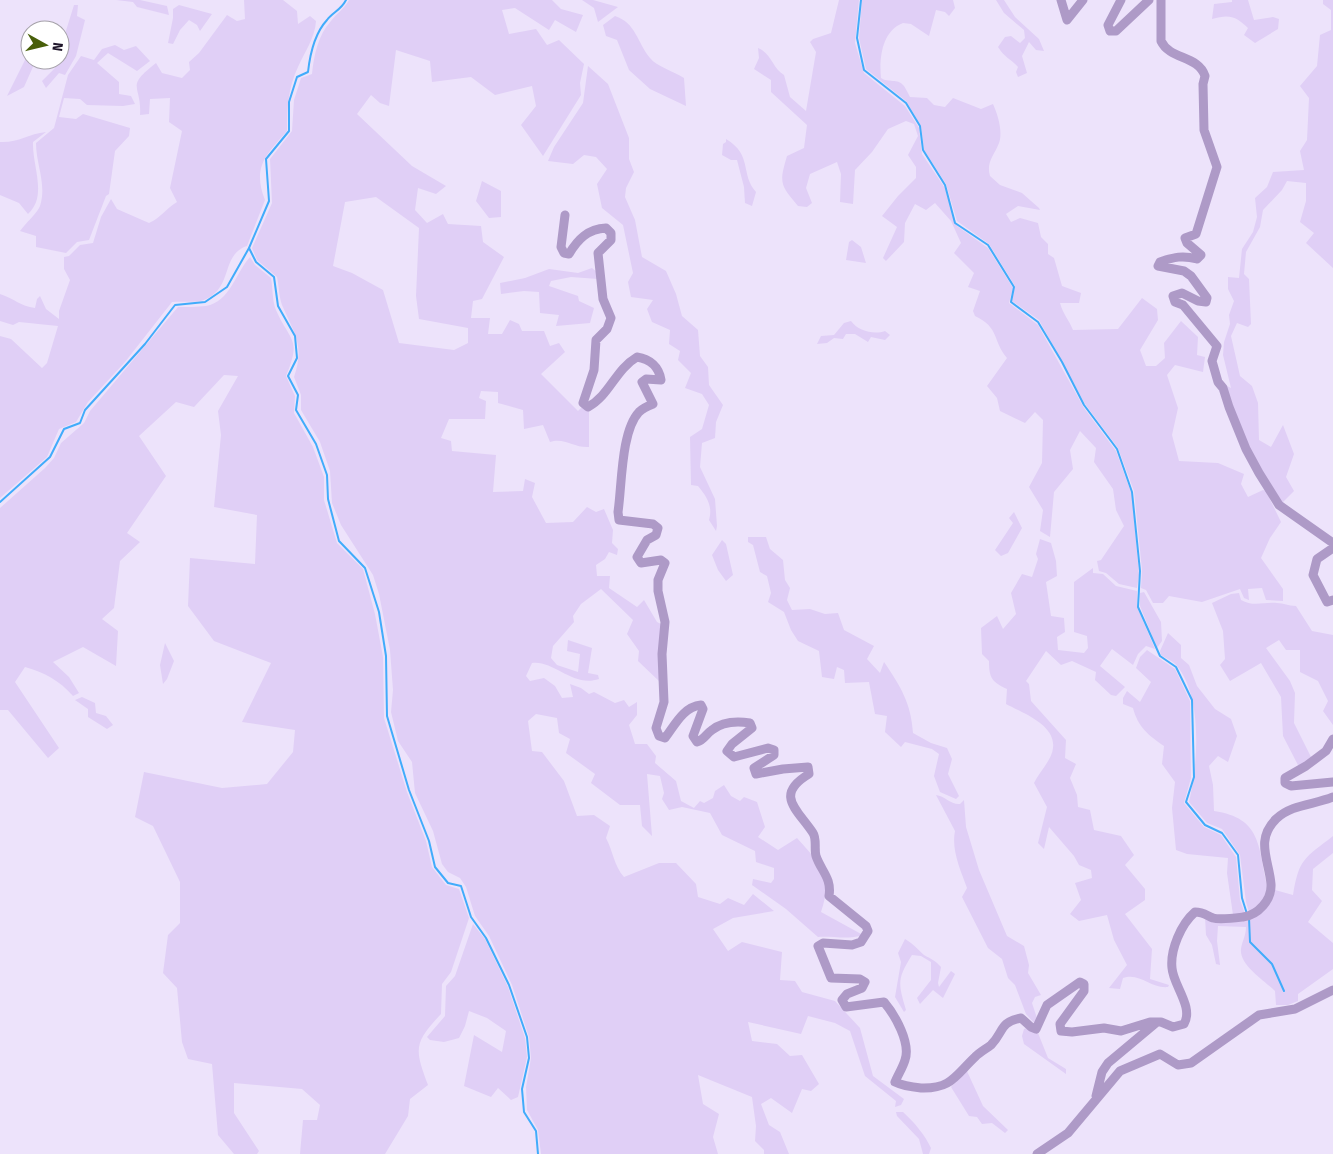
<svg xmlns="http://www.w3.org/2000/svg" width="1333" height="1154" font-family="'Fira Sans Condensed',sans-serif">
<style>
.green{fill:#e0cff6;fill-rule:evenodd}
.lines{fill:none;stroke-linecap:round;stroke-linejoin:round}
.stream{stroke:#41acfb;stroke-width:2}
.minor{stroke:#ae9ac7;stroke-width:9}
</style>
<rect width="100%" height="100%" fill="#ede3fb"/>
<path class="green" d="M116 0H140L167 6 169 15 137 7 133 2Z
M244 0H283L297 11 298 24 310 16 316 21C315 38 305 51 298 67 288 88 287 108 287 131 266 155 252 167 265 200L247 246C220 255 234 288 204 300 196 303 182 301 172 302L125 362 88 402 76 422 59 429 47 457 0 498V336L11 339 42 368 47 363 58 326 19 322 13 325 0 321V294C15 299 20 306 35 308L37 299 40 296 46 309 59 319V311L70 280 64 269V257L69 256 80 245 93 243 101 217 111 199 117 209 149 223C162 217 165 209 177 202L170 188 182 131 169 122 170 98 150 99 149 114 140 115C142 84 124 88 156 63L162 73 182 78 190 70 189 62 199 53 227 15 237 21 245 19Z
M349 0H552L561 9 583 15 576 32 555 20 549 30 515 8 502 10 509 34 536 29 547 45 559 40 584 64 580 83 581 95 543 156 521 125 536 106 532 86 495 95 471 77 432 82 430 61 396 50 389 106 380 103 371 95 357 114 412 166 446 186 436 194 418 188 415 210 427 223 443 214 448 224 481 226 483 242 504 257 482 299 473 301 471 318H490L488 334H502L510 320 519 324 522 331H544L550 346 559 343 565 352 541 374 578 411 582 407 589 410V447C574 448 564 437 550 442L543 425 524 429 523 410 498 403V392L481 391 479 398 486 401 485 419H449L441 438 451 441 452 451 496 455 493 492 523 491 525 479 535 483 532 497 546 523 573 522 587 507 596 512 604 509 613 530 612 543 618 549 617 555 609 552 605 559 596 565 597 576H610L609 588 637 607 644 600 657 622 663 625 660 682 638 661 639 651 627 634 633 620 601 589 581 604 573 616 574 622 553 646 551 658 557 665 578 672 580 654 567 651 568 640 592 648 588 673 598 675 599 679C573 688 554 660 532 663L526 676 530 681 544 678 555 686 562 698 573 697 570 684 581 688 589 694 594 692 615 703 624 700 629 707 637 702V715L629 725 635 744H647L656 756 655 763 676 781 681 801 694 808 700 801 704 803 713 798 715 791 724 785 731 796 740 801 744 797 757 802 765 827 758 837 778 850 797 838C820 863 833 878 821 912L863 935C848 940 834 936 818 937L786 909 752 885 753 879 771 883 774 879V868L756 862 755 851 722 835 710 813 682 807 669 810 662 799 664 793 660 776 647 774 652 836 642 826 640 805H620L591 783 595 774 566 753 570 739 559 733 557 718 536 714 528 721 532 751 542 752 564 781 577 816 594 815 610 826 606 838C613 851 614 866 624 877L659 863H676L696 884 698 897 720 904 728 898 744 905 753 894 774 911 733 918 713 929 728 951 742 942 782 952 780 980 795 981 802 992 835 1001 860 1028 873 1076 904 1099 901 1105 895 1107 896 1101 865 1076 850 1031 835 1023 808 1016 801 1034 748 1022 752 1041 777 1044 790 1056 802 1055 819 1084 811 1091 802 1089 792 1113 771 1098 761 1104 769 1125 780 1132 789 1154H764V1150L755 1141 756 1126 752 1097 698 1075 703 1104 719 1114 713 1137 718 1154H541L538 1130 527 1110 526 1087 531 1058 529 1037 512 985 489 936 475 916 466 887 460 878 448 872 442 864 433 831 415 793 412 762 398 741 391 712 393 690 390 650 379 594 373 575 341 525 332 503 330 471 320 442 301 410V395L294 377C305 345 294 333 282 305 279 297 279 286 277 277L257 260 252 248 272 203 270 159 292 131 294 100 301 78 312 74C314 55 318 35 331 21 337 13 344 9 349 0ZM376 197 419 228 416 296 419 319 468 328V343L454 350 399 343 383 290 352 273 333 266 345 202Z
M582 0H593L618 7 598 22 594 8Z
M839 0H859L855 43 864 73 905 106 919 128 922 154 945 188 957 226 988 248 1013 288 1009 303 1038 325 1084 408 1116 451 1132 495 1139 575 1137 588 1119 584 1106 573 1099 571 1097 561 1101 560 1124 526 1116 510 1113 489 1094 462 1096 448 1080 431 1070 450 1073 469 1054 492 1050 537 1040 531 1043 510 1029 487 1042 463 1043 420 1035 412 1025 423 1000 411 997 398 987 386 1007 358C992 340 1000 328 975 316L973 311 980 291 968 287 974 273 954 253 961 243 951 221 935 203 926 210 915 204 905 223 904 242 886 261 883 258 897 227 882 216 898 196 916 178V167L908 155 918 136 914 124 906 121 888 129 872 152 855 170 853 204 840 202 841 174 837 162 810 174 806 188 812 203 807 207 798 206C780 185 779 183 787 156L804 148 807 125 771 92V80L754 69 759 58 758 48C771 53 773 69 784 75L790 97 806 111 816 52 810 42 813 39 831 33Z
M862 0H953L955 8 949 16 945 12 936 10 929 36 911 24 903 23C882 31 879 58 881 78 888 83 898 78 904 86 906 89 908 93 910 97L927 98 934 105 945 107 953 98 981 109 993 104C998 115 1003 132 999 143 994 156 986 162 990 176L1000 185 1022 193 1039 208 1040 210 1018 206 1006 214 1011 222 1020 218 1038 223 1041 237 1048 244V254L1054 258 1062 286 1081 293 1079 303H1060C1063 314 1069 320 1073 330L1118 329 1142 298 1157 309 1158 320 1140 350 1146 366H1156L1165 358 1164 343 1181 321 1198 337 1197 355 1205 357 1203 372 1175 365 1167 375 1178 408 1172 435 1179 461 1218 463 1244 474 1241 484 1248 497 1263 490 1266 491 1281 522 1270 538 1261 558 1283 589V601L1266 600 1262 588 1248 589 1249 600 1244 598 1240 589 1202 602 1169 596 1163 603H1153L1146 590 1141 588 1142 570 1134 491 1118 448 1085 404 1039 320 1012 301 1015 286 989 244 957 221 946 184 924 150 921 126 906 101 866 69 859 38Z
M996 0H1004L1015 17 1039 39 1044 51 1036 50 1029 42 1022 56 1027 73 1018 77 1016 72 1018 67C1011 59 1005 58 998 47L1005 37 1011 36 1020 43 1025 38 1024 30 1004 13Z
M1232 0H1248L1254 20 1273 17 1279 19 1278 29 1255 43 1244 35 1248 28C1236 16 1229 14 1212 19L1214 4 1232 2Z
M1323 0H1333V268L1306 243 1314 233 1300 222 1306 201V183L1287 181 1282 190 1263 210 1260 227 1246 252 1244 274 1249 279 1251 324 1248 327 1237 323 1231 336 1240 376 1252 386 1258 403 1259 440 1271 447 1283 425 1294 454 1286 477 1294 491 1281 504 1249 448 1225 385 1231 388 1223 355 1224 342 1230 324 1229 315 1234 301 1228 289V277L1239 278 1242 249 1253 232 1257 217 1255 198 1267 187 1273 172 1304 170 1300 151 1307 140 1309 98 1300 86 1317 66 1320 35 1331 30V10L1323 4Z
M74 5H78L77 16 85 20 76 56 65 75 59 73 46 88 42 81 55 68 57 60H60V50Z
M179 5 212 14 200 31 197 25 189 20 180 30 173 44 168 43 173 18V9Z
M615 16C636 23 637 42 650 58 656 66 675 72 684 78L686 106 650 89 629 70 617 40 606 36 603 25Z
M115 45 124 50 136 46 150 61 137 71 108 53 97 63 119 82V94L131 96 135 104 123 106 87 105 80 99 64 98 59 117 76 119 83 114 130 128 129 136 115 151 109 194 106 196 89 240 77 242 66 253 36 247V236L20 231C25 224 38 212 40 206 47 185 36 164 36 143L54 128 68 75 81 56 94 60 102 49Z
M30 50V60H36L24 87 7 96Z
M588 66 608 84 629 138V159L634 172 626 188 625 197 635 220 642 257 666 271 676 294 682 316 698 330 700 356 708 367 709 385 723 405 716 422 715 438 702 443 700 467 715 499 717 526 716 531 709 520C713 506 707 497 698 486L691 485 690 437 702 429 709 405 702 394 685 388 691 373 678 360 680 351 669 344 670 330 652 322 647 309 653 300 631 297 628 282 633 273 623 225 602 208 597 184 607 169 596 157 584 155 573 164 548 161 554 147 583 103Z
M46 132 33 142C32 166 48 196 28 214L19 203 0 195V142C18 143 28 134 46 132Z
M726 139C753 155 740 174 756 192L752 206 745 203 744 187 737 160H731L722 155 723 144 726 142Z
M482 181 501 191V217L489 218 476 201Z
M852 240 861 247 866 263 846 260 849 242Z
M250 257 255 265 271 278C273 288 272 301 276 310 290 342 302 338 286 376L295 396 294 413 313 447 324 477V500L337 543 363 569 375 614 383 657 384 718 407 792 426 841 432 867 446 885 459 889 469 918 451 972 442 984 441 1014C414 1043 414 1048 428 1085L410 1099 408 1116 385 1154H300L303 1120H317L320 1105 302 1089 234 1083V1113L259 1151 257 1154H234L218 1135 212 1064 188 1059 182 1042 177 988 163 973 168 935 180 923V882L153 826 135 817 144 772 222 788 267 784 293 752 295 730 242 722 271 663 214 641 188 606 190 558 255 564 257 515 214 507 221 435 218 411 238 376 224 375 194 407 176 402 139 436 166 476 127 533 140 542 120 561 114 608 102 619 118 631 116 666 83 647 53 662 69 677 79 693 73 696C59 680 45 673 25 667L15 682 59 748 48 758 8 710H0V508L45 468 54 458 61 443 84 423 90 411 178 307C187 307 197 307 206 306 230 302 236 272 250 257Z
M592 268 598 273V279L571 277 551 281 549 286 578 296 579 301 594 308 590 323 556 326 559 315 540 313 539 292 524 291 501 294 500 283 525 278 549 269 578 273Z
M851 321C858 331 874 335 885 331L890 335 885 340 871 337 868 342 855 334H846L843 339 834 338 827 343 817 344 821 336 834 335 844 323Z
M1014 512 1022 528 1008 553 1001 556 995 550 1013 523 1009 518Z
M748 537H766L770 549 783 560 785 580 790 588 787 600 792 610 810 609 825 614 838 613 844 630 874 646 867 659 880 673 884 662C901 687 911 703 913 733L931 743 947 748 952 759 948 774 959 796 956 799 940 792 934 776 939 754 932 749 905 742 901 747 885 732 887 716 875 714 869 682 845 683 844 670 837 667 834 679 822 677 819 651 798 641 791 630 784 612 768 602 771 593 767 576 760 572 753 545 748 542Z
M1040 539 1051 543 1056 561 1057 576 1046 582 1051 616 1064 618 1065 632 1057 637 1058 650 1084 653 1088 648 1087 636 1074 632V582L1093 568V573L1103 574 1116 586 1137 591V607L1155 649 1146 646 1138 654 1133 665 1112 649 1100 666 1125 687 1116 696 1111 695 1095 680 1096 672 1072 661 1061 665 1046 651 1026 681 1029 684 1031 701 1066 740 1065 758 1076 764 1070 778 1077 795 1078 807 1090 810 1094 830 1121 836 1134 855 1125 865 1145 889V900L1125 914 1152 949 1150 979 1169 985 1168 987C1151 989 1140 972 1123 978L1120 989 1109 988 1127 965 1114 940 1107 915 1079 921 1070 914 1081 900 1075 883 1092 878 1091 870 1079 865 1074 856 1049 827 1044 849 1038 843 1047 807 1034 783C1039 772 1052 760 1053 748 1056 725 1023 713 1006 704L1007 689C992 682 989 678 989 661L982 654 981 628 997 616 1003 629 1016 614 1011 593 1022 574 1032 577 1038 559 1036 554Z
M722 540 726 544 733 575 726 581 718 570 712 555Z
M1144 592 1161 622 1162 641 1157 648 1140 606V593Z
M1239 593 1241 600C1253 607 1263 602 1277 603 1284 603 1288 606 1296 606L1312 631 1333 635V725L1323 711 1328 701 1318 681 1300 672V650H1286L1279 640 1266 648 1290 681 1295 693 1294 723 1312 759 1299 767 1283 736 1281 697 1261 663 1230 681 1220 665 1225 659 1223 631 1212 603 1231 594Z
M1168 633 1181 645V658L1189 665 1197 686 1215 709 1231 719 1237 736 1228 762 1218 756 1209 766 1213 785 1214 811C1262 818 1258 847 1267 885 1266 898 1260 905 1249 912L1246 902 1240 855 1222 829 1207 823 1189 802C1198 764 1203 698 1177 666 1174 662 1166 658 1161 655L1160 651Z
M165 643 174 661 167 679 163 684 160 665Z
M1147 650 1175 669 1190 701 1191 778 1184 803 1204 827 1221 835 1236 857 1240 900 1245 914 1233 915 1227 873 1228 858 1187 854 1176 850 1172 808 1175 782 1162 764 1164 746C1148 735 1138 727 1133 708L1123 704V698L1127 691 1140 702 1151 682 1136 668 1140 657Z
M82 697 95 703 96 713 106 716 113 725 107 729 88 717V709L75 700Z
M936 795C945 796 951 805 960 804L964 800 966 827 979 870 1007 936 1024 946 1029 965 1028 973 1041 995 1035 997 1032 1003 1038 1021 1035 1024 1026 1014 1015 985 1008 978 1002 959 988 948 962 897 967 888C961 871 951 850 955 831Z
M1333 836V853L1313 869 1312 890 1322 901 1308 922 1333 943V969L1298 994V1001L1288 1005H1276L1275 991C1265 981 1239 965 1241 949 1242 941 1246 936 1246 927L1218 926 1217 941 1220 965 1216 964 1212 945 1206 935 1205 917C1234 919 1266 927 1275 890L1293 895C1299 858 1305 858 1333 836Z
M473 924 485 939 508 987 525 1038 527 1057 518 1097 511 1100 498 1088 491 1097 464 1086 474 1035 502 1052 506 1031 487 1018 469 1011 465 1026 459 1038 444 1042 430 1040 427 1037 445 1016 446 986 455 976Z
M905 939C914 944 918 950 924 955 931 959 935 960 941 967L938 983 939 987 951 971 955 974 943 998 933 990 920 1004 917 998 931 980V962L921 956 912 955C897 979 898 983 906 1010L904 1012 895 997 901 962 898 953Z
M1029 1027 1038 1033 1048 1058 1066 1069V1074L1024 1044 1022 1036 1024 1029Z
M966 1069 983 1106 1008 1130 1005 1133 992 1123 982 1124 977 1117 969 1116 951 1087Z
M896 1112H903C914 1122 925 1135 931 1148L929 1154H923L919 1139 897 1116Z"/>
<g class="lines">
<path class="stream" d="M861 0 857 38 864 70 906 103 920 126 923 150 945 185 955 223 988 245 1014 287 1011 302 1038 322 1062 362 1084 405 1117 449 1132 492 1140 571 1138 607 1160 656 1176 667 1192 700 1194 777 1186 802 1205 825 1222 833 1238 855 1242 898 1247 914
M249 248 256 262 274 277 278 306 295 336 297 358 288 376 298 395 296 410 316 444 327 475 328 499 339 541 365 568 379 612 386 656 387 716 409 790 429 841 435 867 448 883 461 886 471 917 486 938 509 985 527 1037 529 1058 522 1089 524 1112 536 1131 538 1154
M0 502 50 457 64 429 80 423 85 410 145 344 175 305 205 302 227 287 249 248 269 201 266 159 289 131V102L297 77 308 72C310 54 314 34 327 20 333 12 341 10 346 0
M1249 918 1250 942 1272 964 1284 991"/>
<path class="minor" d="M1061 0 1067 20 1083 0
M1121 0 1108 25 1110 31H1116L1149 0
M1161 0V41C1170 60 1198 55 1205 76L1203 84 1204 130 1217 167 1196 234 1185 238 1187 243 1201 255 1197 259C1183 255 1174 257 1160 262L1158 266 1184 271 1191 276 1207 298 1206 302 1198 301 1182 293 1173 296 1175 302 1183 305 1217 346 1212 361 1218 382 1223 388 1229 407 1246 449 1259 473 1279 505 1333 543
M565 215 561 247 564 253 569 254C578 239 588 229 606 228L611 233V240L598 253 603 299 611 318 607 329 596 340 594 370 583 403 588 407C610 395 615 370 637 357 650 359 659 367 661 380L646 379 642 382 653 404C648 406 642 409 639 412 621 431 622 485 618 512L619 520 653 524 658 528 656 535 647 540 637 557 641 563 661 560 665 563 658 580V591L665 622 662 654 664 702 656 728 659 736 665 738C675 725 683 707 701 705L703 709 693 736 697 742C704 740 706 734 712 730 722 722 737 721 750 723L752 728 732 744 727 751 734 757 768 748 774 750V755L754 768 756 774 783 769 808 767 809 774C774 795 797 809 813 833 817 839 814 849 816 856 821 871 832 878 829 896L866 926 868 931 861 942 852 945 823 943 818 946 831 978 860 979 865 982 862 988 847 994 842 1000 846 1007 884 1002C895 1015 911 1043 905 1060 903 1067 898 1075 895 1082 903 1086 911 1087 921 1088 951 1089 955 1076 975 1057 980 1052 986 1049 991 1045 1004 1032 999 1022 1021 1018L1031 1027 1036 1029 1047 1005 1080 982 1084 984V991L1060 1024 1061 1031 1072 1032 1104 1028 1121 1031 1150 1022H1161L1173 1027 1184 1024C1194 1007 1173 985 1172 968 1170 950 1181 924 1195 912 1203 912 1206 915 1213 918 1220 920 1235 918 1243 917 1258 915 1272 900 1271 884 1269 860 1255 840 1276 819 1292 804 1314 805 1333 797
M1333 548 1317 559 1313 575 1327 602 1333 600
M1333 739 1326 751 1306 766 1285 778V783L1291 786 1333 782
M1096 1096 1102 1072 1108 1063 1157 1022
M1037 1154 1068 1133 1120 1071 1160 1054 1178 1065 1191 1063 1259 1015 1295 1009 1333 990"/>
</g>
<g transform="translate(45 45) rotate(98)"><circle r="24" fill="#ffffff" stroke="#a5a1a9"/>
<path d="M0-4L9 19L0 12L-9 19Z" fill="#485f0a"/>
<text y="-8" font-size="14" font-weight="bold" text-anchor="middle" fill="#1e1429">N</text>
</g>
</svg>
